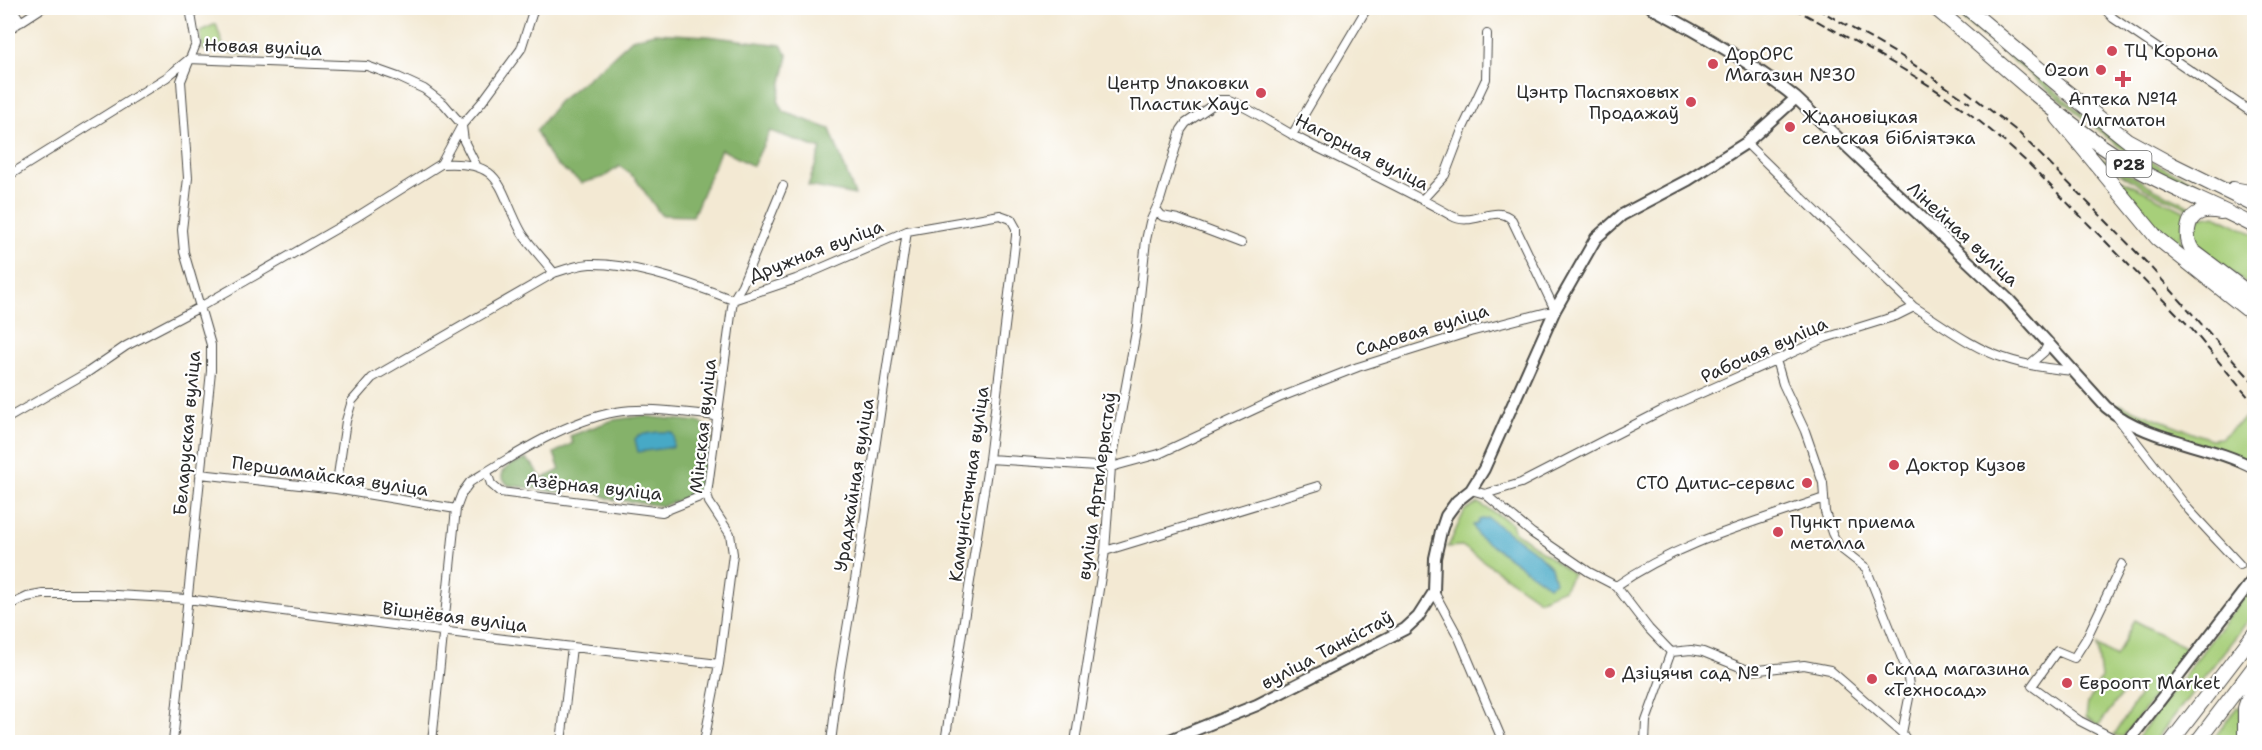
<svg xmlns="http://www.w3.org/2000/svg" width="2262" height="750" font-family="'Shantell Sans',sans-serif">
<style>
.green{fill:#a7cf7a;stroke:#697d52;stroke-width:1.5}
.forest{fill:#85b26a;stroke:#586e4a;stroke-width:1.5}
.water{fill:#46a9c6;stroke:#386a78;stroke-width:1.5}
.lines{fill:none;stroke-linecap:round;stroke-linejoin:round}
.street-casing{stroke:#494844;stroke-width:10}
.secondary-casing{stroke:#494844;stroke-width:14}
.highway-casing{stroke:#494844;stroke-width:16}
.street{stroke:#fff;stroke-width:8}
.secondary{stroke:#fff;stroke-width:10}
.highway{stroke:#fff;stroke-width:14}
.rail{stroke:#2b2b2b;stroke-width:2;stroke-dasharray:9 4.5;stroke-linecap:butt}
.poi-dot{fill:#d1495b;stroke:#fff;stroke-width:2}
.labels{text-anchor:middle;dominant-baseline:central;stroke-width:4.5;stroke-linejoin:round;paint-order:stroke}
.shield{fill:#fff;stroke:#6b6b6b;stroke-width:1.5}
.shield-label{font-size:16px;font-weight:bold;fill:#2b2b2b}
.street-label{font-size:18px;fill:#2b2b2b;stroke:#fff}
.poi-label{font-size:18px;fill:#2b2b2b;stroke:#fff;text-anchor:start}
</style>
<rect width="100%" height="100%" fill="#fff"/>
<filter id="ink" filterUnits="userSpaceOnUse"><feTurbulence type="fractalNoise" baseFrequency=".0167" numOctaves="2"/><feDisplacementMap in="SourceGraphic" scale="12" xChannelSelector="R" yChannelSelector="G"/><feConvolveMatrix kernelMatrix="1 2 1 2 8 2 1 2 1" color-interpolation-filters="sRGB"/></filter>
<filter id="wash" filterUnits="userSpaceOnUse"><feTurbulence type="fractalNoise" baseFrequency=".008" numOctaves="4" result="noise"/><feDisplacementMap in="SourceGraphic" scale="24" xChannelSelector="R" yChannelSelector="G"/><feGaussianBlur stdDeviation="1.35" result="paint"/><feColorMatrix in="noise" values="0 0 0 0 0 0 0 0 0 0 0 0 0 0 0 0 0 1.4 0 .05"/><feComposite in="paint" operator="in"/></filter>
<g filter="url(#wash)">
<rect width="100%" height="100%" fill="#f3e9d3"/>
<path class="green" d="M1949 8H1958L2085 116 2120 143 2150 161 2254 210V215C2208 194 2160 175 2118 146Z
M216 24 225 51 259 53 256 56 203 50 200 31Z
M2100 158 2155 189 2195 208 2192 210 2144 188 2099 160Z
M2113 176 2188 213C2184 224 2179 234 2182 245 2188 260 2239 294 2254 306V308L2180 251 2141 210Z
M2215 215 2254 234V290L2195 243 2194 223 2198 218Z
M2119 404 2210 439 2221 438 2252 412 2254 416V463L2129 419 2114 407Z
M1478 503 1512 523 1514 531 1573 574 1564 589 1539 600 1462 546 1448 547 1465 510Z
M2254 583V613L2154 742H2134Z
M2134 620 2190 650 2123 737 2114 735 2140 695 2128 686 2099 725 2086 717 2088 703 2101 678 2097 646 2116 657Z
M2237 707 2241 708 2239 742H2211Z"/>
<path class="forest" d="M654 33 707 36 781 45 788 56 778 100 784 112 830 129 855 195 808 186 821 149 770 131 753 166 721 149 693 216 661 215 635 178 620 166 604 177 582 183 552 161 536 131 558 102 604 65 632 39Z
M642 416 700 422 713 432 704 486 700 492 663 506 609 499 583 484H574L565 493 508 485 502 478V472L510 465 526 459 533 465 542 479 560 470 554 453 573 443 570 436 613 420Z"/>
<path class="water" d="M658 432H671L674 436 673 447 638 452 635 439 639 435Z
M1488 518 1537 553 1551 567 1555 582 1549 586 1478 536 1473 525 1478 524 1479 520Z"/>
</g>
<g filter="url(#ink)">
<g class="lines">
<defs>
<path id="street" d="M12 8 21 22
M2104 8 2113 18 2254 114
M8 30 42 8
M462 126 464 141 476 165
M1292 135 1367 8
M1746 143 1914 307
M441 164C505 160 497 188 522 233 531 247 544 260 554 273 566 269 577 265 590 264 634 263 693 284 733 300L796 279 907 231 1000 215 1011 219 1016 228V236L989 459 945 742
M8 176 167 77 189 59 367 66 398 77 424 89 444 104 462 125
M1423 199 1445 175 1462 130 1486 79 1487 34
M1156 209 1162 216 1178 219 1241 243
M1776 360 1783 384 1805 431 1823 483 1825 512 1832 533 1839 547 1866 568 1907 671 1910 693 1902 733
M2030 364 2044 352 2049 342
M2117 417 2189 510 2240 565
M8 418 88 372 126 346 200 307 184 252 182 230 188 178 181 81 196 44 190 8
M989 459 1111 467 1159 454 1281 397 1358 367 1470 332 1555 310 1512 220C1496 203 1472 228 1452 216 1403 188 1352 165 1302 140 1277 127 1255 111 1229 100H1220L1186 123 1181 130 1160 200 1150 222 1146 240 1137 326 1111 467 1105 551 1075 742
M487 472 491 484 500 492 662 512 707 494
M200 474 336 489 456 509
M336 489 346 421 352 401 372 378 554 273
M1471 490 1485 494 1521 483 1661 411 1825 338 1896 316 1914 307C1943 325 1972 348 2004 358 2027 366 2051 369 2074 371
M1485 494 1532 533 1589 572 1616 586 1649 629 1671 652
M1105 551 1318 486
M1616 586C1679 542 1753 523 1824 498
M1434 592 1459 638 1503 742
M8 606 27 597 43 594H98L187 599 504 639 719 664
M1671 652 1691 650 1703 652 1750 671 1804 665 1830 670 1902 733 1908 742
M173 742 211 371V345L200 307 355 218 441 164 462 125 482 102 521 49 534 8
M432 742 456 509 462 493 470 482C512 456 566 421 616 412 649 406 684 413 718 416
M561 742 572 647
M704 742 719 664 733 554 730 534 709 502 707 494 733 300 742 285 783 186
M831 742 840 671 860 550 907 231
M1645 742 1646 721 1671 652
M2121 742 2080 721 2032 686 2057 651 2074 658 2086 639 2122 564"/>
<path id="secondary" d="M1652 8C1702 34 1751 62 1796 98L2010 301 2106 407C2148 442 2207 443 2254 468
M1165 742 1257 705 1405 629 1418 617 1434 592 1435 558 1441 531 1446 516 1457 501 1471 490 1484 469 1555 310 1596 238 1622 215 1688 180 1746 143 1796 98
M2128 742 2254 578"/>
<path id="highway" d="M1935 8C2001 62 2065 127 2139 170 2176 191 2217 206 2254 226
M1967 8 2062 88 2127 140 2171 164 2254 205
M2058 118 2157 238 2254 315
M2233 189 2254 193
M2221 212C2215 211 2207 210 2201 212 2185 217 2185 240 2193 251L2254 297
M2171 742 2254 634
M2197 742 2254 667
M2245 742V708L2254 682"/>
</defs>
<use href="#street" class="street-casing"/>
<use href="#secondary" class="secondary-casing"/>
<use href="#highway" class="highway-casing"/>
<use href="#street" class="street"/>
<use href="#secondary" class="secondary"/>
<use href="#highway" class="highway"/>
<path class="rail" d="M1793 8C1845 36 1898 64 1948 98 1977 118 2004 141 2030 165L2190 327 2254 404
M1816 8 1901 56 1970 103
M1966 91 2018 132 2108 223 2146 262 2254 383"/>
</g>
</g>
<g class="poi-dot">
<circle cx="2112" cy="51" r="6"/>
<circle cx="1713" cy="64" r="6"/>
<circle cx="2101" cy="70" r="6"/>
<path d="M2120 70h6v6h6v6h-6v6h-6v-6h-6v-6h6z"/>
<circle cx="1261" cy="93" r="6"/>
<circle cx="1691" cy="102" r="6"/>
<circle cx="1790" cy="127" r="6"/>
<circle cx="1894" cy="465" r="6"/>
<circle cx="1807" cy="483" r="6"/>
<circle cx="1778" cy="532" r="6"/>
<circle cx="1610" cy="673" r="6"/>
<circle cx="1872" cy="679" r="6"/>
<circle cx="2067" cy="683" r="6"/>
</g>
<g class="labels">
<rect class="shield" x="2106.5" y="151" width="45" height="26" rx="4.5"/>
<g class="shield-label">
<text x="2129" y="164">Р28</text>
</g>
<g class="street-label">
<text transform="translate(263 47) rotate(2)">Новая вуліца</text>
<text transform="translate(1362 152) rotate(27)">Нагорная вуліца</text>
<text transform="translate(1963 234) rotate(43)">Лінейная вуліца</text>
<text transform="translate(816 251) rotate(-21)">Дружная вуліца</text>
<text transform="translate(1422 330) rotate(-17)">Садовая вуліца</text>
<text transform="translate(1764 350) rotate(-24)">Рабочая вуліца</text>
<text transform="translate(703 426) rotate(-84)">Мінская вуліца</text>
<text transform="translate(187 433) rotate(-85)">Беларуская вуліца</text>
<text transform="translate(330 476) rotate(8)">Першамайская вуліца</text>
<text transform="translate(969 484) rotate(-82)">Камуністычная вуліца</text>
<text transform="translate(854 485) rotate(-81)">Ураджайная вуліца</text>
<text transform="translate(1097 486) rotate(-82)">вуліца Артылерыстаў</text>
<text transform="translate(594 487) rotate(6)">Азёрная вуліца</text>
<text transform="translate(455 617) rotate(7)">Вішнёвая вуліца</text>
<text transform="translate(1327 650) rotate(-28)">вуліца Танкістаў</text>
</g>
<g class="poi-label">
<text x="2124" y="51">ТЦ Корона</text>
<text x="1725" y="54">ДорОРС<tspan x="1725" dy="21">Магазин №30</tspan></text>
<text x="2089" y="70" text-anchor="end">Ozon</text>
<text x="1249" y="83" text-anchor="end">Центр Упаковки<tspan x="1249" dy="21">Пластик Хаус</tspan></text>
<text x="1679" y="92" text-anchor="end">Цэнтр Паспяховых<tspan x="1679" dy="21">Продажаў</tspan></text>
<text x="2123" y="99" text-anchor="middle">Аптека №14<tspan x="2123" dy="21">Лигматон</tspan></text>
<text x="1802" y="117">Ждановіцкая<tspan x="1802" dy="21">сельская бібліятэка</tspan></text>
<text x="1906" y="465">Доктор Кузов</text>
<text x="1795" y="483" text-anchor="end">СТО Дитис-сервис</text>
<text x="1790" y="522">Пункт приема<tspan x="1790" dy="21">металла</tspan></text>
<text x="1884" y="669">Склад магазина<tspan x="1884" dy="21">«Техносад»</tspan></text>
<text x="1622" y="673">Дзіцячы сад № 1</text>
<text x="2079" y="683">Евроопт Market</text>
</g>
</g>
<rect width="2262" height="750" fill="none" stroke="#fff" stroke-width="30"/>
</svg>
